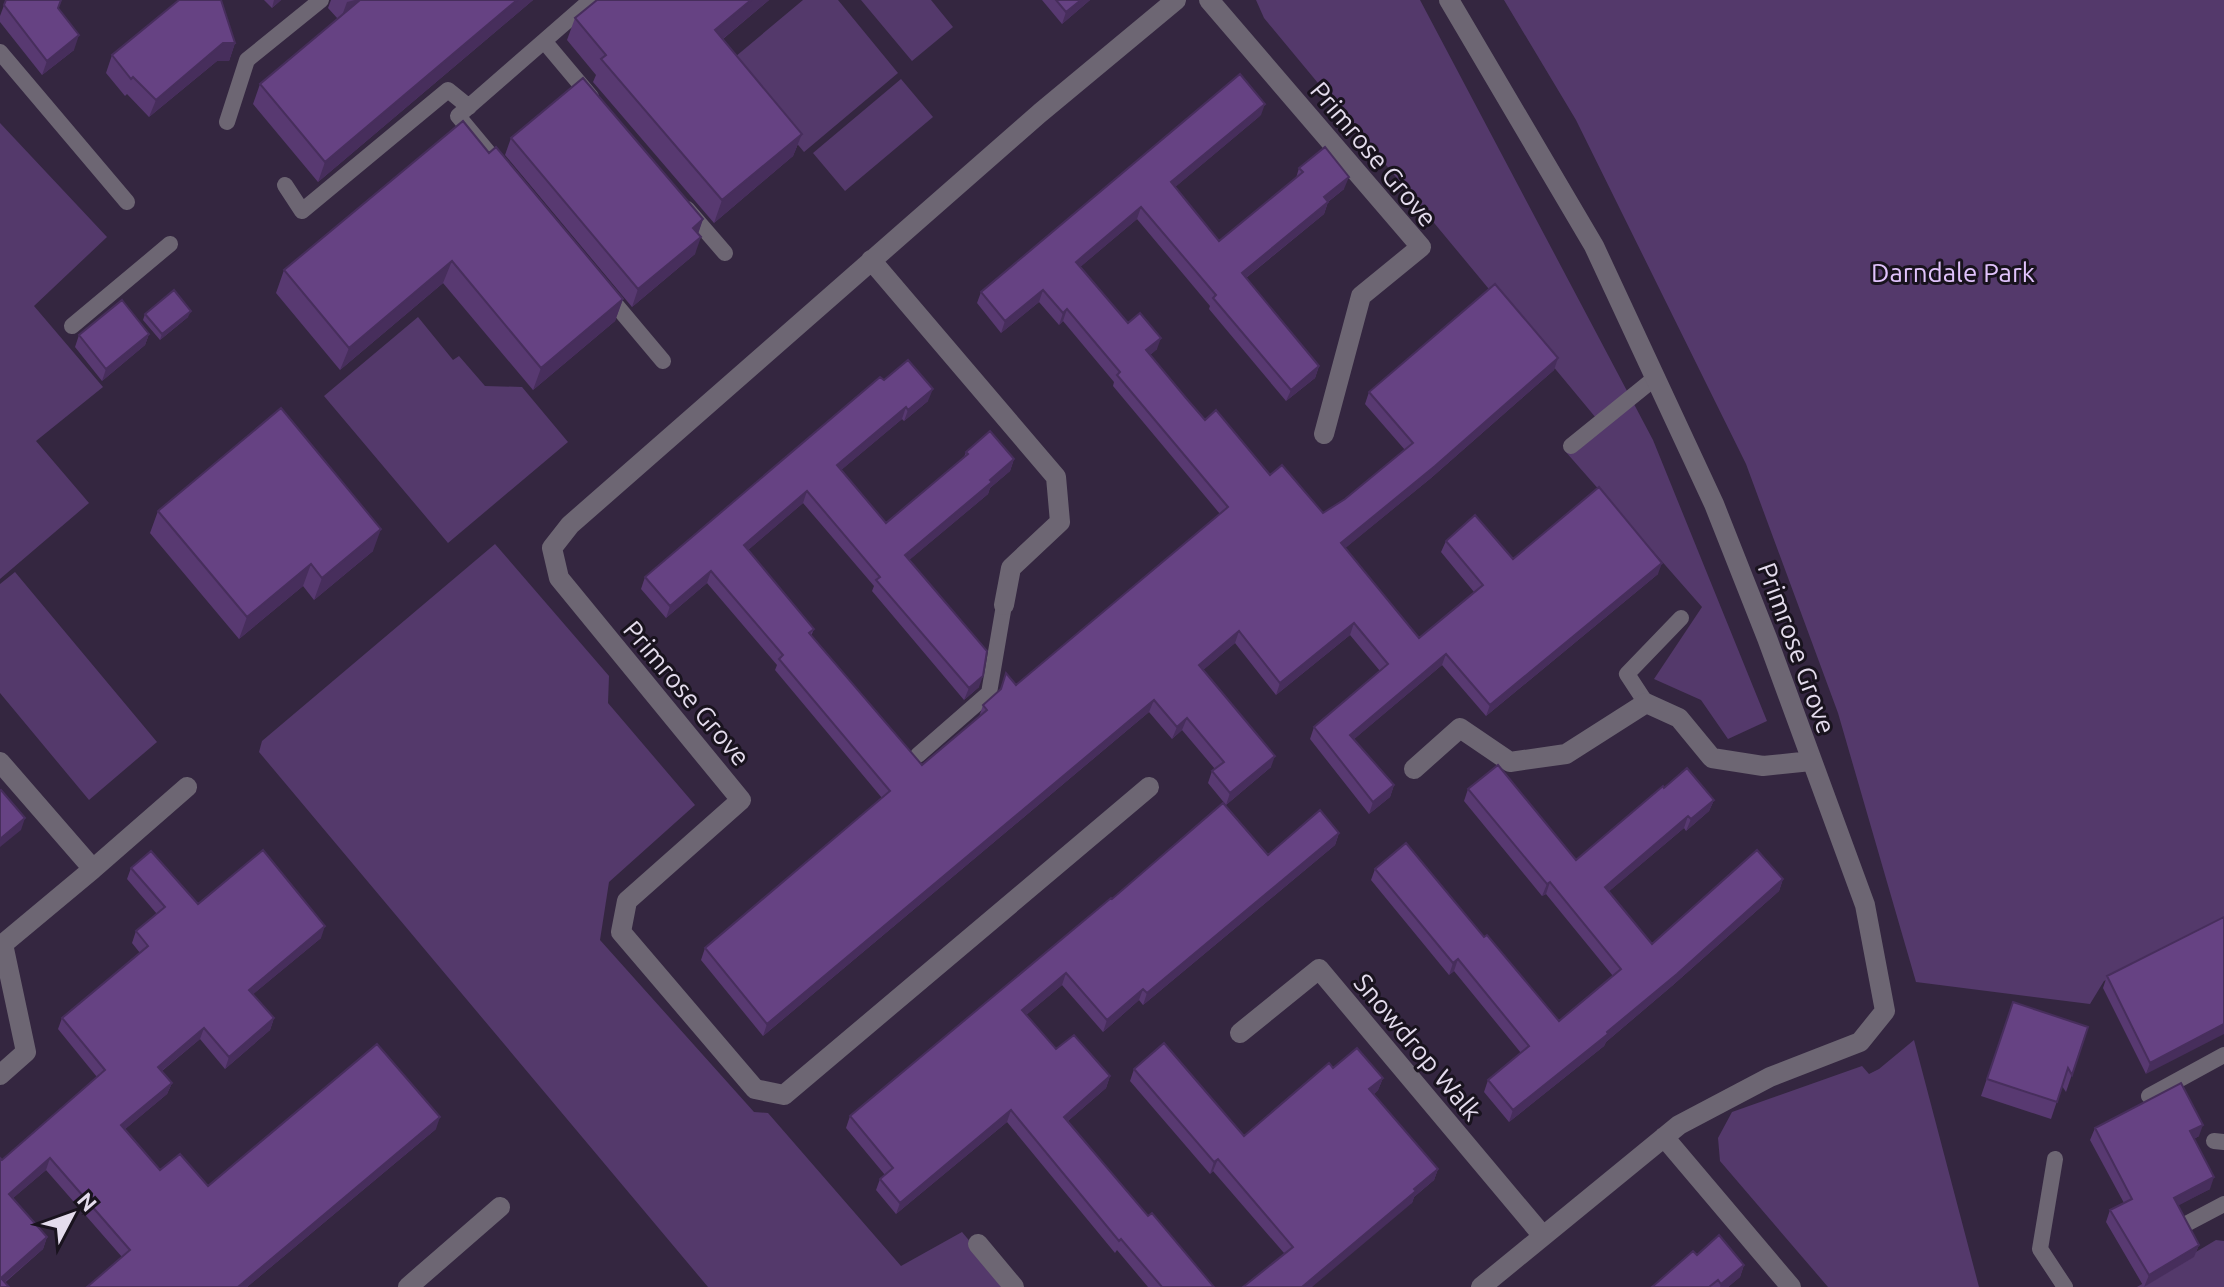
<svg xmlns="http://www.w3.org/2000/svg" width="2224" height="1287" font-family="Ubuntu,sans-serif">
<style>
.green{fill:#54396b}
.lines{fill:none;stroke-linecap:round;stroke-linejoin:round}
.service{stroke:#6d6673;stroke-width:16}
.minor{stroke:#6d6673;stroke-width:20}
.wall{fill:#583971}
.shaded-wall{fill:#472e5c}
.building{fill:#664283;stroke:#472e5c;stroke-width:2}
.labels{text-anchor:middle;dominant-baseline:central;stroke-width:6;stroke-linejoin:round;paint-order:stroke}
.street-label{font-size:26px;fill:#e4dced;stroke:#19131e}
.park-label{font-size:26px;fill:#e1c3fc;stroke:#19131e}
</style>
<rect width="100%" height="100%" fill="#342640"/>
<path class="green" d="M803 0H838L898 73 804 152 729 62Z
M861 0H931L953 27 912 61Z
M1256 0H1420L1653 440 1767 721 1728 739 1701 700 1654 679 1702 607 1565 451 1596 418 1264 18Z
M1504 0H2224V922L2104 981 2090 1004 1916 982 1838 713 1746 464 1576 120Z
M901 79 933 117 845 191 813 153Z
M0 123 107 237 34 306 103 387 36 441 89 503 0 579Z
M418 317 453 360 459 356 485 386 522 387 568 442 448 543 324 396Z
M495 544 609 676 608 703 695 805 609 882 600 940 754 1112 768 1113 901 1266 962 1232 1008 1287H708L259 752 262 741Z
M15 572 157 742 89 800 0 693V584Z
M1914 1040 1979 1287H1828L1720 1161 1718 1138 1732 1112 1862 1066 1869 1074 1879 1069Z
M2216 1240 2224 1241V1287H2137Z"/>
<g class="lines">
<path class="service" d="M544 41 591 0
M0 52 127 202
M227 122 247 60 321 0
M503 170 458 116 544 41 591 97
M285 185 302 211 448 90 469 107
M687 209 725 253
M605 292 663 361
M72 326 170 244
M1571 446 1655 378
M1646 703 1627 674 1681 618
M918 755 989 693 1004 605
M2149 1096 2224 1055
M2214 1141 2224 1142
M2055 1159 2040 1249 2065 1287
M2188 1223 2224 1204"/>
<path class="minor" d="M1209 0 1421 247 1361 296 1324 434
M1449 0 1594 246 1714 504 1767 638 1865 905 1885 1011 1860 1042 1770 1077 1679 1125 1481 1287
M871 260 1056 477 1060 522 1011 568 1004 605
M0 762 93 869 187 787
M1414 769 1460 728 1510 762 1566 754 1646 703 1679 718 1712 758 1763 766 1811 761
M1149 787 784 1095 755 1089 621 932 627 901 741 800 559 578 552 548 570 525 1040 113 1176 0
M1240 1033 1319 969 1543 1236
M0 1075 26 1052 3 944 93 869
M1664 1137 1791 1287
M978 1244 1014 1287
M408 1287 500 1207"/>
</g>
<path class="wall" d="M6 0 59 9 74 50 42 75 0 22V16Z
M264 0H281L272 8Z
M331 0H533L318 182 253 104 260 84 338 19 328 8Z
M597 0H769L723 39 802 134 793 156 714 223 593 82 596 75 567 40 575 18Z
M1042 0H1090L1062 24Z
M235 43 229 61H217L149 117 127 94 125 96 106 73 112 55Z
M1261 115 1175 187 1219 241 1296 178 1299 168 1344 189 1328 202 1324 214 1246 278 1319 366 1315 378 1286 401 1209 309 1210 306 1137 219 1080 267 1128 323 1157 349 1150 355 1205 420 1270 475 1323 513 1345 499 1405 450 1365 404 1369 392 1558 358 1554 370 1431 478 1345 548 1419 638 1474 592 1441 552 1446 541 1513 559 1658 574 1486 716 1442 665 1354 739 1394 785 1390 797 1369 814 1310 739 1314 727 1380 671 1350 635 1276 695 1235 643 1203 670 1271 767 1226 805 1208 783 1212 771 1215 769 1182 730 1172 739 1149 712 763 1036 701 960 705 948 882 798 775 670 777 665 707 583 666 618 641 589 645 577 884 380 928 401 904 421 902 419 841 470 886 523 964 457 966 452 1014 459 1010 471 990 488 988 494 909 560 979 687 964 700 872 591 874 586 803 503 748 550 814 629 811 636 922 765 979 717 983 705 1000 690 1006 673 1016 685 1220 514 1113 386 1114 382 1063 321 1059 325 1039 302 1001 333 977 303 981 292Z
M511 138 703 219 698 233 695 254 632 307 505 155Z
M489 153 623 299 615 321 533 390 443 283 340 370 276 293 284 270Z
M145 314 188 317 160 340 143 320Z
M149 334 145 345 102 381 75 347 79 335Z
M158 511 373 551 314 600 303 586 239 639 150 533Z
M1664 788 1714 800 1709 811 1686 831 1684 828 1608 892 1652 944 1783 879 1779 891 1673 985 1606 1042 1604 1046 1509 1122 1484 1092 1488 1080 1521 1053 1454 971 1449 975 1371 880 1375 869 1484 937 1559 1021 1613 976 1546 894 1542 896 1464 801 1468 789 1576 860Z
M1339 833 1335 845 1143 1005 1139 1000 1103 1032 1062 985 1026 1015 1056 1049 1110 1076 1106 1088 1068 1121 1148 1216 1214 1287H1148L1117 1250 1115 1253 1007 1122 896 1214 876 1190 880 1179 885 1175 846 1128 850 1116 1112 899Z
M131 868 198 904 321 938 253 994 274 1018 270 1030 225 1069 200 1039 162 1071 172 1083 167 1094 125 1129 160 1170 208 1186 436 1129 247 1287H87L122 1257 46 1170 13 1198 47 1237 43 1249 0 1287 2 1160 97 1077 58 1029 62 1018 140 953 132 943 136 931 157 914 127 879Z
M2224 917 2146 1074 2103 988 2107 976Z
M2013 1002 2088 1027 2066 1092 2062 1086 2051 1119 1981 1096Z
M1333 1068 1383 1078 1378 1090 1374 1094 1438 1169 1434 1180 1414 1197 1412 1203 1284 1253 1213 1171 1210 1174 1130 1081 1134 1069 1244 1136Z
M2095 1128 2199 1136 2194 1139 2210 1189 2178 1205 2199 1245 2194 1257 2144 1287 2106 1222 2110 1210 2124 1203 2090 1140Z
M1697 1255 1744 1265 1740 1277 1728 1287H1652Z"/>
<path class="shaded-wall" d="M274 0H281L272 8Z
M355 0H361L340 21 347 2Z
M517 0H533L318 182 325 162Z
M751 0H769L707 52 715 30Z
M1081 0H1090L1062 24 1066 12Z
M79 35 74 50 42 75 47 61Z
M223 43H235L229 61H217L149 117 156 100Z
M1265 104 1261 115 1167 194 1171 182Z
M802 134 793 156 714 223 722 200Z
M1349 177 1344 189 1319 209 1324 197Z
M1328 202 1324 214 1237 285 1242 273Z
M1141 207 1137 219 1072 274 1076 262Z
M703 219 697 237 693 228Z
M701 237 695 254 632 307 638 289Z
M452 261 443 283 340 370 349 348Z
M1043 290 1039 302 1001 333 1005 321Z
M623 299 615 321 533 390 541 368Z
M1067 309 1063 321 1059 325 1063 313Z
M191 311 188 317 160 340 162 334Z
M149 334 145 345 102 381 106 369Z
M1161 338 1157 349 1142 362 1146 350Z
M1558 358 1554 370 1431 478 1337 555 1341 543Z
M1319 366 1315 378 1286 401 1291 390Z
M933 389 928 401 904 421 908 410Z
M906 407 902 419 833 477 837 465Z
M1014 459 1010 471 990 488 988 494 901 567 905 555Z
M807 491 803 503 740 557 744 545Z
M381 529 373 551 314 600 322 578Z
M1662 563 1658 574 1486 716 1490 705Z
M311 564 303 586 239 639 247 617Z
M711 571 707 583 666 618 670 606Z
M1354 623 1350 635 1276 695 1280 683Z
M1239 631 1235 643 1195 677 1199 665Z
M1446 654 1442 665 1346 746 1350 735Z
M983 676 979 687 964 700 969 688Z
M1154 700 1149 712 763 1036 767 1024Z
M1187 718 1182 730 1172 739 1177 727Z
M1275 756 1271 767 1226 805 1230 793Z
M1394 785 1390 797 1369 814 1373 802Z
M1714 800 1709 811 1686 831 1691 819Z
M1688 816 1684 828 1600 899 1605 887Z
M25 818 21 830 0 847V839Z
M1339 833 1335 845 1143 1005 1147 993Z
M1783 879 1779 891 1673 985 1606 1042 1604 1046 1509 1122 1513 1110 1607 1032Z
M1550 882 1546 894 1542 896 1547 884Z
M325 926 321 938 245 1001 249 990Z
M1458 959 1454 971 1449 975 1453 963Z
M1066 973 1062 985 1018 1022 1022 1010Z
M1143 989 1139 1000 1103 1032 1107 1020Z
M274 1018 270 1030 225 1069 229 1057Z
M2224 1024V1034L2146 1074 2150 1063Z
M204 1028 200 1039 153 1078 158 1067Z
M1110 1076 1106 1088 1060 1128 1064 1117Z
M1383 1078 1378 1090 1365 1101 1369 1089Z
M172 1083 167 1094 117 1136 121 1125Z
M1011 1110 1007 1122 896 1214 900 1203Z
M440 1117 436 1129 247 1287H238Z
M2203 1125 2199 1136 2186 1143 2190 1131Z
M50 1158 46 1170 5 1205 9 1194Z
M1218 1159 1213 1171 1210 1174 1214 1162Z
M1438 1169 1434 1180 1414 1197 1412 1203 1312 1287H1302Z
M2214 1177 2210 1189 2170 1210 2174 1198Z
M47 1237 43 1249 0 1286 1 1278Z
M2199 1245 2194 1257 2144 1287 2149 1275Z
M1744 1265 1740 1277 1728 1287H1720L1721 1284Z"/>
<path class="building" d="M6 0H61L58 8 79 35 47 61 4 5Z
M179 0H221L235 43H223L156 100 133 77 131 79 112 55Z
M360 0H517L325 162 260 84Z
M597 0H751L715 30 802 134 722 200 601 59 606 55 575 18Z
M1056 0H1081L1066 12Z
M1240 74 1265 104 1171 182 1219 241 1303 172 1299 168 1325 147 1349 177 1324 197 1328 202 1242 273 1319 366 1291 390 1213 298 1216 295 1141 207 1076 262 1128 323 1140 313 1161 338 1146 350 1186 398 1205 420 1216 410 1270 475 1282 465 1323 513 1345 499 1413 443 1369 392 1495 284 1558 358 1435 466 1341 543 1419 638 1483 585 1446 541 1475 515 1513 559 1599 487 1662 563 1490 705 1446 654 1350 735 1394 785 1373 802 1314 727 1388 664 1354 623 1280 683 1239 631 1199 665 1275 756 1230 793 1212 771 1224 762 1187 718 1177 727 1154 700 767 1024 705 948 890 791 779 659 783 655 711 571 670 606 645 577 880 377 884 380 908 360 933 389 908 410 906 407 837 465 886 523 968 454 966 452 990 431 1014 459 990 480 992 482 905 555 987 651 983 676 969 688 876 580 880 577 807 491 744 545 814 629 809 633 922 765 987 710 983 705 1001 689 1006 673 1016 685 1228 507 1117 375 1120 372 1067 309 1063 313 1043 290 1005 321 981 292Z
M583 78 703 219 693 228 701 237 638 289 511 138Z
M463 121 489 153 496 147 623 299 541 368 452 261 349 348 284 270Z
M174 290 191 311 162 334 145 314Z
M122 300 149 334 106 369 79 335Z
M281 408 381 529 322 578 311 564 247 617 158 511Z
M1498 765 1576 860 1663 786 1664 788 1687 768 1714 800 1691 819 1688 816 1605 887 1652 944 1757 850 1783 879 1677 974 1607 1032 1608 1034 1513 1110 1488 1080 1529 1046 1458 959 1453 963 1375 869 1406 843 1484 937 1487 935 1559 1021 1621 969 1550 882 1547 884 1468 789Z
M1 790 25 818 0 839V791Z
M1223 803 1268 855 1320 810 1339 833 1147 993 1143 989 1107 1020 1066 973 1022 1010 1056 1049 1074 1035 1110 1076 1064 1117 1148 1216 1152 1213 1214 1287H1162L1121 1239 1119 1241 1011 1110 900 1203 880 1179 893 1168 850 1116 1111 898 1112 899Z
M263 850 325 926 249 990 274 1018 229 1057 204 1028 158 1067 172 1083 121 1125 160 1170 180 1154 208 1186 377 1044 440 1117 238 1287H87L130 1250 50 1158 9 1194 47 1237 1 1278 9 1287H0V1158L2 1160 105 1070 62 1018 148 946 136 931 165 907 131 868 151 851 198 904Z
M2224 917V1024L2150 1063 2107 976Z
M2013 1002 2088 1027 2072 1075 2068 1068 2057 1102 1987 1079Z
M1164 1043 1244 1136 1329 1063 1333 1068 1357 1048 1383 1078 1369 1089 1438 1169 1414 1189 1416 1191 1302 1287H1243L1293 1247 1218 1159 1214 1162 1134 1069Z
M2181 1083 2203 1125 2190 1131 2214 1177 2174 1198 2199 1245 2149 1275 2110 1210 2132 1199 2095 1128Z
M1719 1235 1744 1265 1721 1284 1718 1280 1709 1287H1652L1693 1251 1697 1255Z"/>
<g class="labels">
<g class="street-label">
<text transform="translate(1374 154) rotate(50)">Primrose Grove</text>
<text transform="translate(1797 648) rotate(70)">Primrose Grove</text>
<text transform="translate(687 693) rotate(50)">Primrose Grove</text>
<text transform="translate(1418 1047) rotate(50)">Snowdrop Walk</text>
</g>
<g class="park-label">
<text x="1953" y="272">Darndale Park</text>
</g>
</g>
<g transform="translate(72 1215) rotate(49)" stroke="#19131e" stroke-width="6" paint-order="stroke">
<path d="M0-6L14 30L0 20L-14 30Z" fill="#e4dced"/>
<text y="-12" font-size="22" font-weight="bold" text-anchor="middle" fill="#e4dced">N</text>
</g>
</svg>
